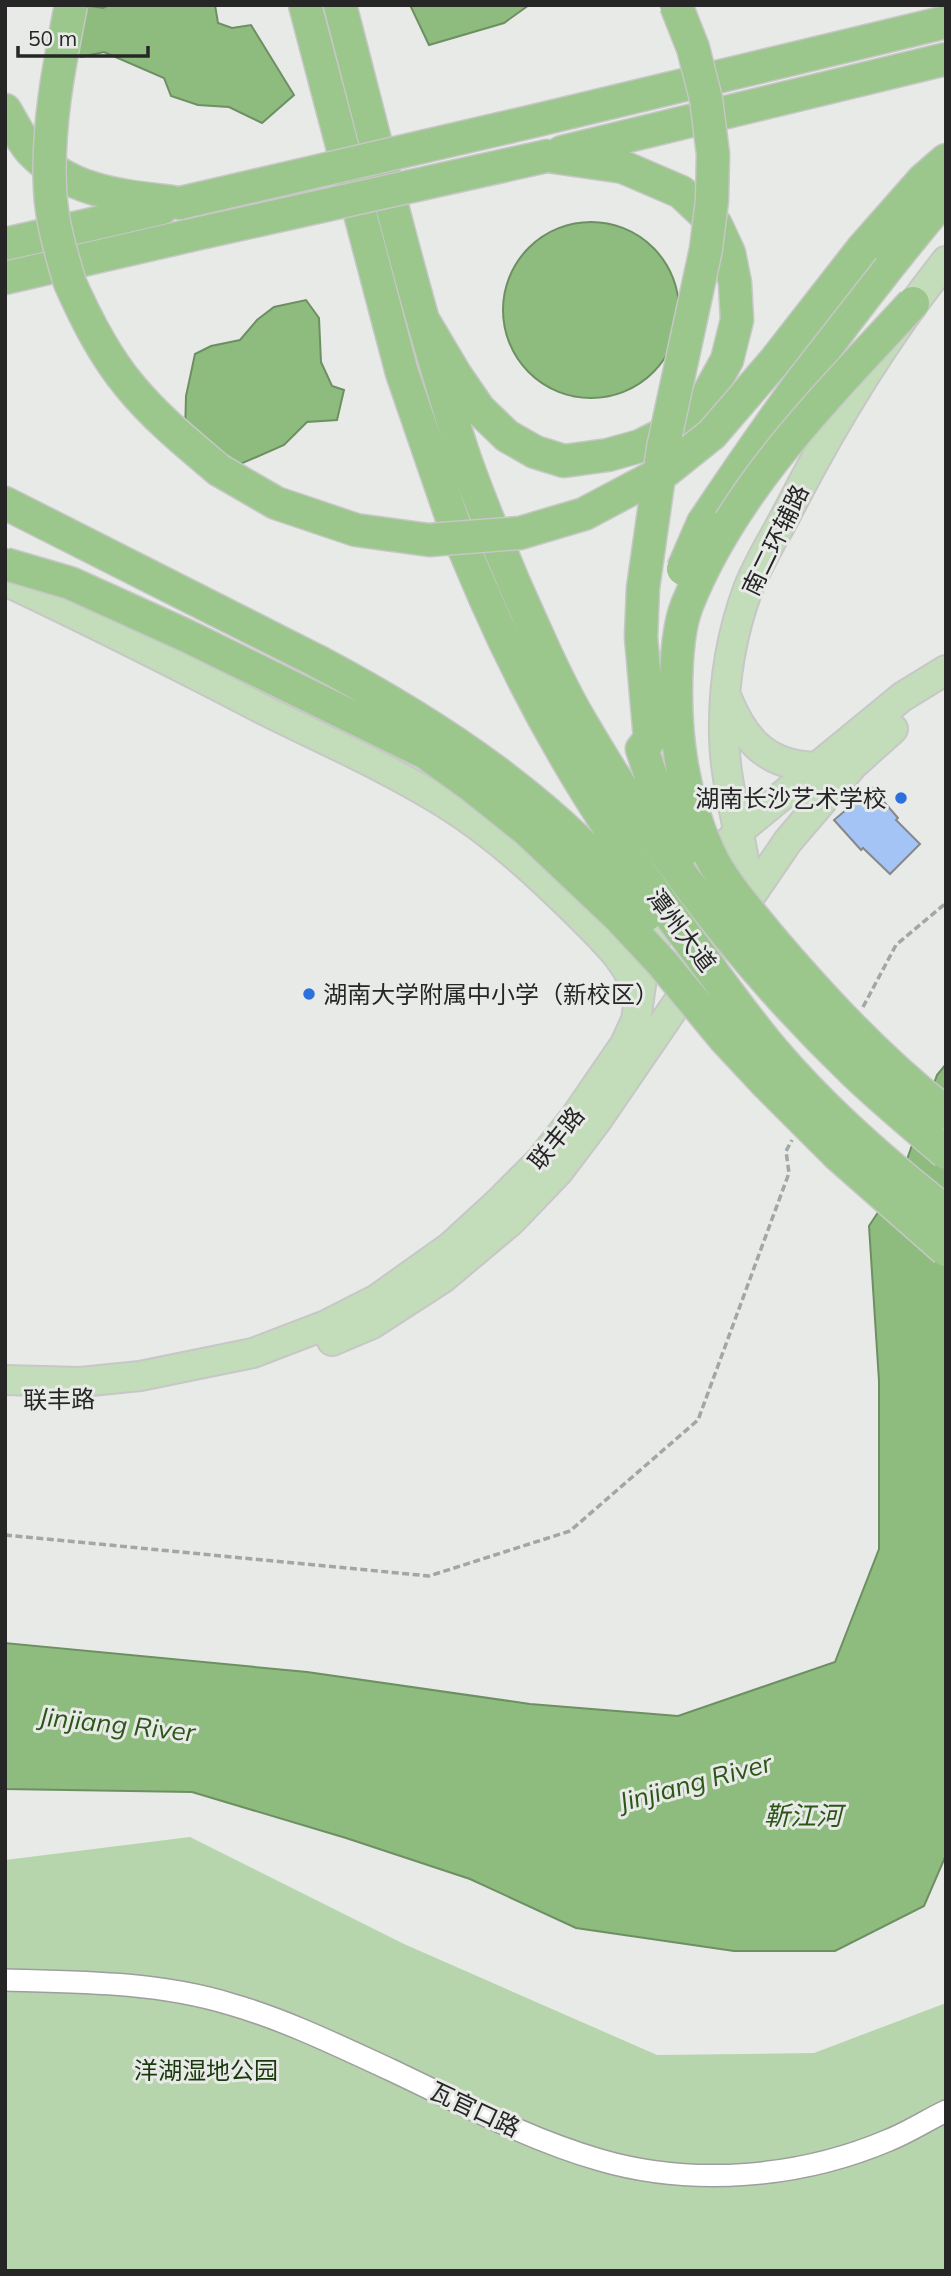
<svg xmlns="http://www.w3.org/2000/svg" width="951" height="2276" font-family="Mulish,'Noto Sans SC',sans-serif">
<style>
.green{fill:#b6d5ac}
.water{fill:#8ebc7e;stroke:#6e8f63;stroke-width:2}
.building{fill:#a4c4f6;stroke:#87888b;stroke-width:2}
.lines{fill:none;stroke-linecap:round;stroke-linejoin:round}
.minor-casing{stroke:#9d9f9c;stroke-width:24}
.major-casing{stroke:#c6c7c6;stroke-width:32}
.highway-casing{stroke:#c6c7c6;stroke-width:35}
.path{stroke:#a4a6a3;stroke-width:3.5;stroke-dasharray:7 3.5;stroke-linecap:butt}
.minor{stroke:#fff;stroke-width:21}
.major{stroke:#c3ddba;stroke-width:28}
.highway{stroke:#9bc68c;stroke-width:32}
.highway-bridge-casing{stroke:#c6c7c6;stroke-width:35;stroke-linecap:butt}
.highway-bridge{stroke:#9bc68c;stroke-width:32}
.poi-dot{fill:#2c70dd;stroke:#e8eae7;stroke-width:2.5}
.labels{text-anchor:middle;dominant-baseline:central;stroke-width:6;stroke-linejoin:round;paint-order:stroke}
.street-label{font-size:24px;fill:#252625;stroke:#e8eae7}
.poi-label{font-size:24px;fill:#252625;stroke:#e8eae7;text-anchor:end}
.park-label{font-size:24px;fill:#1a380d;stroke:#e8eae7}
.water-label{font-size:26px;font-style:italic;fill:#2b5618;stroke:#e8eae7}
</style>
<rect width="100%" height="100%" fill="#e8eae7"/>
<path class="green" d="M190 1837 404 1944 657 2055 814 2053 946 2003V2271H5V1860Z"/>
<path class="water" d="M84 5 103 8 109 5H215L218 23 232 28 251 25 294 95 262 123 229 107 198 105 171 96 164 78 104 52 81 57 65 44Z
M410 5H529L504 23 429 45Z
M503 310a88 88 0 1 1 176 0a88 88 0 1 1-176 0Z
M306 300 319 318 321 362 332 386 344 390 337 420 307 422 284 445 238 465 185 434 186 396 195 354 211 346 240 340 257 320 274 307Z
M946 1064V1855L924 1906 835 1951H734L576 1928 470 1879 346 1838 192 1792 5 1789V1643L307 1672 530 1704 678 1716 835 1662 879 1549V1381L869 1226 900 1179 937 1075Z"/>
<path class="building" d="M872 788 898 818 896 820 920 844 890 874 863 848 861 850 834 820Z"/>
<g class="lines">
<defs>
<path id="minor" d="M5 1980C81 1982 158 1982 230 2004 286 2020 339 2046 391 2070 459 2102 527 2139 600 2160 693 2187 800 2178 889 2140 909 2132 927 2120 946 2111"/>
<path id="major" d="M5 581C92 622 177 665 262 709 324 740 387 767 446 804 497 836 542 878 584 920 606 942 632 966 638 997
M727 698C745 742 768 766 817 767
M749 898C745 842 725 792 724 736 723 687 731 635 748 589 758 563 774 538 787 513 832 425 884 339 946 261
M332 1341 372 1324 443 1278 511 1221 558 1172 598 1119 788 841 853 765 893 729
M5 1380 81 1382 140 1376 253 1353 326 1325 377 1299 450 1247 498 1203 540 1161 575 1117 625 1044 636 1020 645 957 679 902 707 865 739 831 902 697 946 670"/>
<path id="highway" d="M305 5 402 373 456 530 485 598
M340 5C379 154 415 304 462 450 477 495 496 539 514 583
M5 110C13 123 21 140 31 151 72 194 125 196 180 203
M538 120 946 22
M562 152 946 59
M5 244 162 208
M863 248 923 180 946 160
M5 278 187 236
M70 283C86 319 104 355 129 385 155 417 187 443 219 470
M423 320 455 374 479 409 507 436 535 452 564 461 608 455 640 446 674 429 706 398 727 360 737 320 735 283 729 253 716 225 681 192 623 167 547 156
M5 503 317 661
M703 523C779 409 858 300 946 196"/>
</defs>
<use href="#minor" class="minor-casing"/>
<use href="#major" class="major-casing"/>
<use href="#highway" class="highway-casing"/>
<path class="path" d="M863 1007 896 945 946 903
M5 1535 429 1576 570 1531 698 1420 789 1173 786 1151 792 1140"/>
<use href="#minor" class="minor"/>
<use href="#major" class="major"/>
<use href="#highway" class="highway"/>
<defs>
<path id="highway-bridge" d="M180 203 538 120
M187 236 547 156
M70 283C61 253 51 220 50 188 47 126 59 66 71 5
M913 303C829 394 734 487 687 605 677 630 676 667 676 694 676 748 686 804 709 853 723 883 746 908 767 934 822 999 879 1060 946 1113
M219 470 276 503 356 530 429 540 520 533 584 514 667 470 712 434 774 362 863 248
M5 564 70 583 187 636 426 753 472 786 527 830 620 918 662 963 725 1039 768 1085 837 1154 946 1250
M683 569 703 523
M514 583C535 629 555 678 581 722 655 849 747 969 854 1072 883 1100 915 1126 946 1153
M485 598C541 726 607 832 691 943 719 980 745 1018 775 1053 825 1112 885 1164 946 1212
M317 661C440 726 559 805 646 915
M652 721 650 739 642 749 661 807 684 850
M650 739 641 637 643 588 663 448 706 249 712 200 713 154 706 99 693 48 676 5"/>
</defs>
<use href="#highway-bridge" class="highway-bridge-casing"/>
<use href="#highway-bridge" class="highway-bridge"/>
</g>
<g class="poi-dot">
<circle cx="901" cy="798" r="7"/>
<circle cx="309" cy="994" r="7"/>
</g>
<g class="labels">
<g class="street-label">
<text transform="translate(775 540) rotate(-64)">南二环辅路</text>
<text transform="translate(682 930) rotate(53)">潭州大道</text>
<text transform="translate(556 1138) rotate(-51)">联丰路</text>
<text transform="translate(59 1399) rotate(-1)">联丰路</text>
<text transform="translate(475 2109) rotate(25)">瓦官口路</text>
</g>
<g class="poi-label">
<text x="887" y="798">湖南长沙艺术学校</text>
<text x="323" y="994" text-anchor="start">湖南大学附属中小学（新校区）</text>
</g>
<g class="park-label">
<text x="206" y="2070">洋湖湿地公园</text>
</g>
<g class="water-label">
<text transform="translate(117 1724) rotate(6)">Jinjiang River</text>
<text transform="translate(695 1782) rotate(-15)">Jinjiang River</text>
<text x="803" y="1815">靳江河</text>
</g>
</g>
<rect width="951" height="2276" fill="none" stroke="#252625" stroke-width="14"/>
<path d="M18 46v10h130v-10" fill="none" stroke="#252625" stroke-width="3.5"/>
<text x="28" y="46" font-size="21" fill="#252625" stroke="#e8eae7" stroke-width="5" paint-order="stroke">50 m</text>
</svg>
